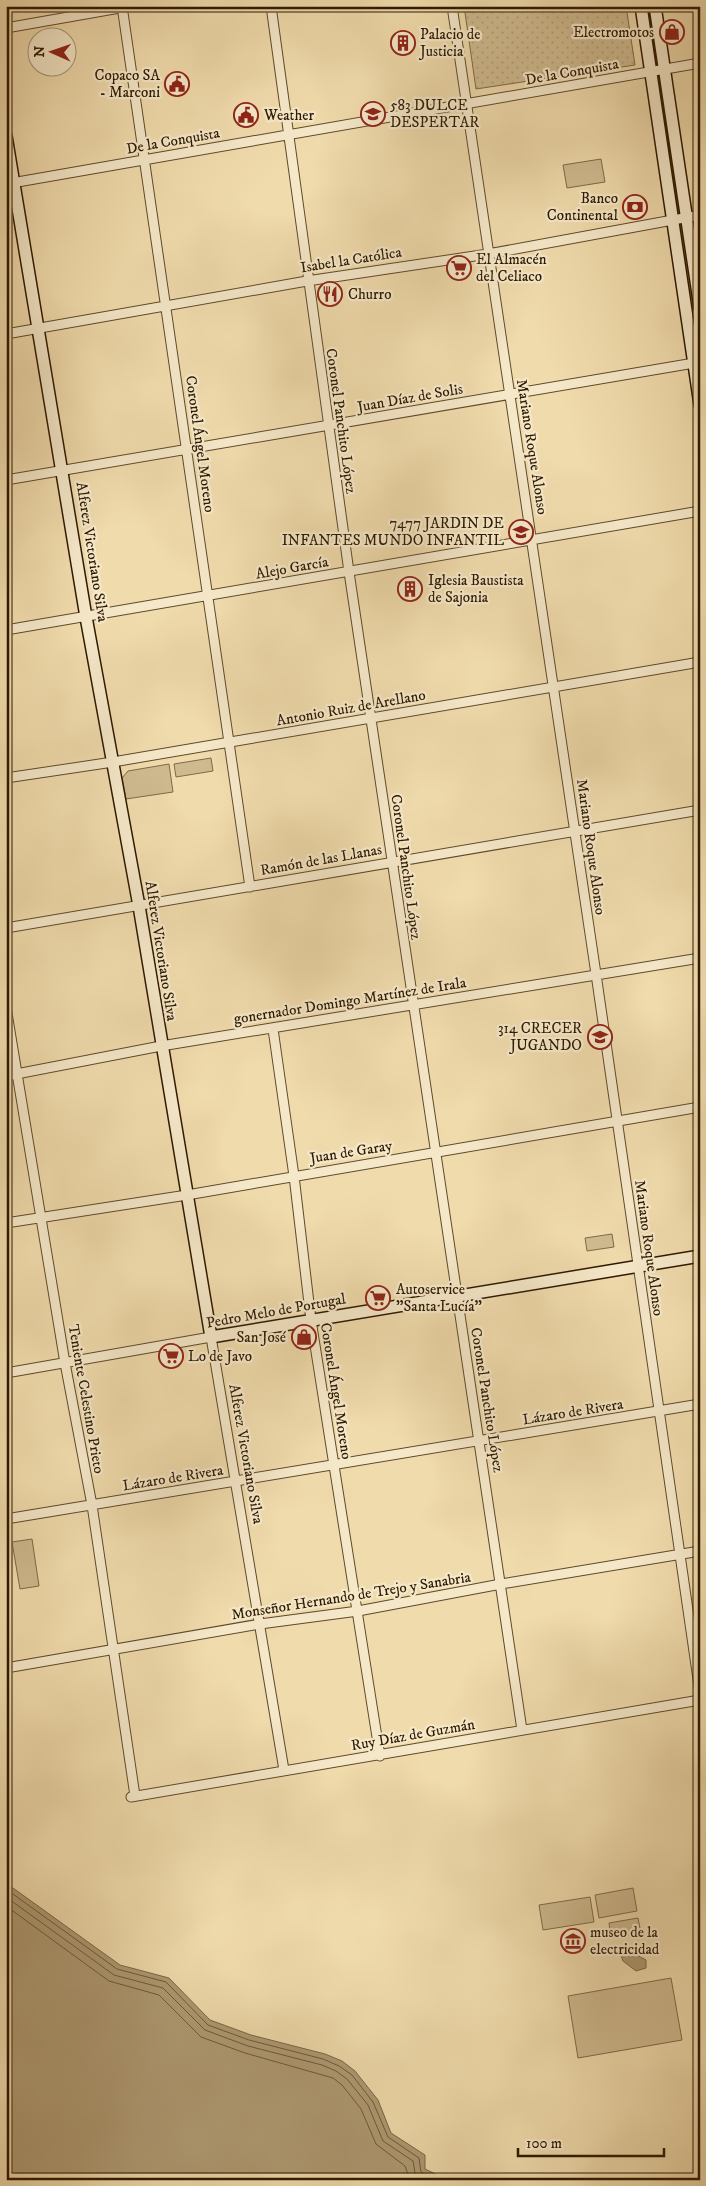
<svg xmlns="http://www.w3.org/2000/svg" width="706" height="2186" font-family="'IM FELL DW Pica',serif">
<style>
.green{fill:#cfba8f;stroke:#7e6a48}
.park{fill:url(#park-dots);stroke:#7e6a48}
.water{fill:#ae9972;stroke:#7a6644}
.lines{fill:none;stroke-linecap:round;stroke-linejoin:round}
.shore{stroke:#6e5939;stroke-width:1}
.street-casing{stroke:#5e4a2b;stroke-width:11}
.secondary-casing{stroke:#2d1900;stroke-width:14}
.street{stroke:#f5e8c9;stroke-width:9}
.secondary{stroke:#f5e8c9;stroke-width:11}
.labels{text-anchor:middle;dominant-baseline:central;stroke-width:4.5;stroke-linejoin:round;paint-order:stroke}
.poi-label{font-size:15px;fill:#2d1900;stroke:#f5e8c9;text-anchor:start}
.street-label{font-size:15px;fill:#2d1900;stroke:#f5e8c9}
</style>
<defs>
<pattern id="park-dots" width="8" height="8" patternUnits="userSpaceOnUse" patternTransform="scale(1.25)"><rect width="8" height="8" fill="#cfba8f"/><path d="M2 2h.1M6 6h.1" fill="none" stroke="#b29f7a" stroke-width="1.8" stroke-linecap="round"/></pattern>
</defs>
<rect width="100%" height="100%" fill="#f0dbac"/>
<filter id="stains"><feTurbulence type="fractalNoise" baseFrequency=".004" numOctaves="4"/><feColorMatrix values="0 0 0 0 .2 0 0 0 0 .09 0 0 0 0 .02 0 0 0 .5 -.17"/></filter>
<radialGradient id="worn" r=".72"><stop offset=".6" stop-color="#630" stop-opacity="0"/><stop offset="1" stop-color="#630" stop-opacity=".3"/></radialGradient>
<path class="green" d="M601 159 605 182 567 188 563 165Z
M211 758 213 771 176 777 174 764Z
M169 764 173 792 126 799 122 778 128 771Z
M612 1234 614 1247 587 1251 585 1238Z
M32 1539 39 1586 20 1589 12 1542Z
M633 1888 637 1911 599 1918 595 1895Z
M590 1897 594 1922 543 1930 539 1905Z
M638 1918 641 1933 611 1938 609 1923Z
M671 1978 682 2040 578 2058 568 1996Z"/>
<path class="park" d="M464 6H626L635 65 476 89Z"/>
<path class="water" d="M6 1883 120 1965 169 1978 210 2020 251 2035 325 2054 342 2061 355 2071 378 2100 391 2133 425 2155V2169L448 2180H6Z
M622 1950 629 1951 646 1960V1968L636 1971 623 1961 620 1953Z"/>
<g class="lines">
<path class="shore" d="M6 1889 117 1969 166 1982 208 2025 249 2040 323 2059 339 2066 352 2075 373 2102 388 2137 419 2158 421 2172 434 2180
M6 1897 114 1975 163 1988 205 2030 248 2046 322 2065 336 2071 347 2079 368 2105 383 2141 413 2161 415 2173 420 2180
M6 1906 109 1981 159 1995 201 2037 245 2053 333 2078 342 2085 361 2109 376 2144 405 2166 410 2180"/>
<defs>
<path id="street" d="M122 6 250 887
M271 6 349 572 522 1730
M452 6 596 974 700 1693
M6 28 131 6
M6 184 700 63
M6 334 307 281 488 254 700 215
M6 480 700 362
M6 630 700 511
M6 778 113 762 700 662
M6 928 700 810
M6 1007 65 1363 92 1505 135 1796
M273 1029 294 1176 311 1320 380 1756
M6 1076 161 1046 700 958
M6 1223 187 1195 700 1107
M6 1373 211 1337 284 1770
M6 1519 700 1404
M6 1668 260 1624 358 1611 501 1584 700 1551
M131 1797 700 1700"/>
<path id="secondary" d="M641 6 700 405
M655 6 700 308
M6 136 86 617 139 906 211 1337 700 1256"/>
</defs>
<use href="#street" class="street-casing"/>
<use href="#secondary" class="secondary-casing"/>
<use href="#street" class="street"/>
<use href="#secondary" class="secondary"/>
</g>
<defs>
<symbol id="shop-ring" viewBox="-11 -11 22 22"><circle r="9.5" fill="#f5e8c9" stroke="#8f2418" stroke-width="1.5"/><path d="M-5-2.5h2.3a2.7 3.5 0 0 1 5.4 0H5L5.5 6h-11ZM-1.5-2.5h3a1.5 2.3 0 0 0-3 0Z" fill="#8f2418"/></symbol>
<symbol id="building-ring" viewBox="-11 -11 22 22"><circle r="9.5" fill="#f5e8c9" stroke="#8f2418" stroke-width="1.5"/><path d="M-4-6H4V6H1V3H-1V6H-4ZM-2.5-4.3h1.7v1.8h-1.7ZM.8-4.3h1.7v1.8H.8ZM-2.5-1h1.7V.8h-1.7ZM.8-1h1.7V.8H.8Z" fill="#8f2418"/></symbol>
<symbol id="civic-ring" viewBox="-11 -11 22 22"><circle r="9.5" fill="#f5e8c9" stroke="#8f2418" stroke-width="1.5"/><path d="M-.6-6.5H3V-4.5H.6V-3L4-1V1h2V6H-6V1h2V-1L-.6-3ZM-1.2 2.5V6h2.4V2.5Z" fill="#8f2418"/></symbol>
<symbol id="school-ring" viewBox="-11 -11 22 22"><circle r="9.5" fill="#f5e8c9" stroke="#8f2418" stroke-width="1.5"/><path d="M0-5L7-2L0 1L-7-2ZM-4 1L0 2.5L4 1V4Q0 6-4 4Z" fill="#8f2418"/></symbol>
<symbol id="bank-ring" viewBox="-11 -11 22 22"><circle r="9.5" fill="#f5e8c9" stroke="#8f2418" stroke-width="1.5"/><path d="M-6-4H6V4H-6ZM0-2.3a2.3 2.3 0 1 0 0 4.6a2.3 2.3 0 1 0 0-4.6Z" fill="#8f2418"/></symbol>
<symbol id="supermarket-ring" viewBox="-11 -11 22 22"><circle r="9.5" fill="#f5e8c9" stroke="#8f2418" stroke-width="1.5"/><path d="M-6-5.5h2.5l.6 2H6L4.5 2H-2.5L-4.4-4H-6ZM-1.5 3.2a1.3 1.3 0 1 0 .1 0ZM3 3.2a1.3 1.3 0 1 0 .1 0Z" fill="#8f2418"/></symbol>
<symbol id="restaurant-ring" viewBox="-11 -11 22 22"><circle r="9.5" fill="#f5e8c9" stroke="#8f2418" stroke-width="1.5"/><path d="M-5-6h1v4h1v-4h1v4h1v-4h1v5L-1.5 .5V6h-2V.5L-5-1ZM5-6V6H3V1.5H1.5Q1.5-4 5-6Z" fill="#8f2418"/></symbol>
<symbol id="museum-ring" viewBox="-11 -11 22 22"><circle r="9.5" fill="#f5e8c9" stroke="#8f2418" stroke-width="1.5"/><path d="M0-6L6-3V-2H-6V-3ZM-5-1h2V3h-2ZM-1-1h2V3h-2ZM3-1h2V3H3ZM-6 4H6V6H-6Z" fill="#8f2418"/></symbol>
</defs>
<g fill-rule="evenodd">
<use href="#shop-ring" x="658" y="18" width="28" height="28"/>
<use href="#building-ring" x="389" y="29" width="28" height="28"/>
<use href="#civic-ring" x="163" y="70" width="28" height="28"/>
<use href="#school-ring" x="359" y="100" width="28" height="28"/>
<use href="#civic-ring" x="232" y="101" width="28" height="28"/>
<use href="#bank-ring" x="621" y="193" width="28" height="28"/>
<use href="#supermarket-ring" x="445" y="254" width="28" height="28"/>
<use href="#restaurant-ring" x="316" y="280" width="28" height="28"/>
<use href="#school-ring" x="507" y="518" width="28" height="28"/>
<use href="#building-ring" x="396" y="575" width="28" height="28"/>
<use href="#school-ring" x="586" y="1023" width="28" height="28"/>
<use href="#supermarket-ring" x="364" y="1284" width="28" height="28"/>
<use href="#shop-ring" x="290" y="1323" width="28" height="28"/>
<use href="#supermarket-ring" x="157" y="1342" width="28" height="28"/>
<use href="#museum-ring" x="559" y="1927" width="28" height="28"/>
</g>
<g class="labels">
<g class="poi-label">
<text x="654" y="32" text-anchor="end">Electromotos</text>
<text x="420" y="34">Palacio de<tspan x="420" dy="17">Justicia</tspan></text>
<text x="160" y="75" text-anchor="end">Copaco SA<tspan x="160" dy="17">- Marconi</tspan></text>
<text x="390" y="105">583 DULCE<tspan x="390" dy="17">DESPERTAR</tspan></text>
<text x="264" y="115">Weather</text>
<text x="618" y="198" text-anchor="end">Banco<tspan x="618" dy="17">Continental</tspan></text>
<text x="476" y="259">El Almacén<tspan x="476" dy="17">del Celiaco</tspan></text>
<text x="348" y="294">Churro</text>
<text x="504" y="523" text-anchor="end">7477 JARDIN DE<tspan x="504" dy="17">INFANTES MUNDO INFANTIL</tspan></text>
<text x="428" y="580">Iglesia Baustista<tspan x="428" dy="17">de Sajonia</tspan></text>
<text x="582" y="1028" text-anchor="end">314 CRECER<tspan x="582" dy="17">JUGANDO</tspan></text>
<text x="396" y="1289">Autoservice<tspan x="396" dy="17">"Santa Lucía"</tspan></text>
<text x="286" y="1337" text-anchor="end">San José</text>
<text x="188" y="1356">Lo de Javo</text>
<text x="590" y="1932">museo de la<tspan x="590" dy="17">electricidad</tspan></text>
</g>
<g class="street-label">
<text transform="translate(572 72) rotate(-10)">De la Conquista</text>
<text transform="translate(173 141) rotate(-10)">De la Conquista</text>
<text transform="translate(351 260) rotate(-9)">Isabel la Católica</text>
<text transform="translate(410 398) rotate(-10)">Juan Díaz de Solis</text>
<text transform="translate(341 421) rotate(82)">Coronel Panchito López</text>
<text transform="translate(200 444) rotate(82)">Coronel Ángel Moreno</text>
<text transform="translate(532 447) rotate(81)">Mariano Roque Alonso</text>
<text transform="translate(92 552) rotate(81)">Alferez Victoriano Silva</text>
<text transform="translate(292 568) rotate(-10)">Alejo García</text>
<text transform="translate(351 708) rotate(-10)">Antonio Ruiz de Arellano</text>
<text transform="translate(591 847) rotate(82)">Mariano Roque Alonso</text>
<text transform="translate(321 860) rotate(-10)">Ramón de las Llanas</text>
<text transform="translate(406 867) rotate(82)">Coronel Panchito López</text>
<text transform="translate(161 951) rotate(81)">Alferez Victoriano Silva</text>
<text transform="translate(350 1001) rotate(-9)">gonernador Domingo Martínez de Irala</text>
<text transform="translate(351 1152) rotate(-9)">Juan de Garay</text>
<text transform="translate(649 1248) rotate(82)">Mariano Roque Alonso</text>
<text transform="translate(276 1311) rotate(-10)">Pedro Melo de Portugal</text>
<text transform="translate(336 1391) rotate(81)">Coronel Ángel Moreno</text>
<text transform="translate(86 1399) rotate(80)">Teniente Celestino Prieto</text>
<text transform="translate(487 1400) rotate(81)">Coronel Panchito López</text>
<text transform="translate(573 1412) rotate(-9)">Lázaro de Rivera</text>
<text transform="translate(246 1454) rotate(80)">Alferez Victoriano Silva</text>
<text transform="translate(173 1478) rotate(-9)">Lázaro de Rivera</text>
<text transform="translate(351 1596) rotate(-9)">Monseñor Hernando de Trejo y Sanabria</text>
<text transform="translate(413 1735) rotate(-10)">Ruy Díaz de Guzmán</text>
</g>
</g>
<rect width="706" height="2186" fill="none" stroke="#f0dbac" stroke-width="25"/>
<rect x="8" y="8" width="691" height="2171" fill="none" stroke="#2d1900" stroke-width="2.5"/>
<rect x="12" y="12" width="681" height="2161" fill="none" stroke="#2d1900"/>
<g transform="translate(52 52) rotate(272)"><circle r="24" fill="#f5e8c9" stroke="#a59579"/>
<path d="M0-4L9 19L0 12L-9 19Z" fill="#8f2418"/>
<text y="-8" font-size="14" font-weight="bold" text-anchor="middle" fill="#2d1900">N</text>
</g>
<path d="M518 2148v8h146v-8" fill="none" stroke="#2d1900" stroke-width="2.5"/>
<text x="526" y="2148" font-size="15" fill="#2d1900" stroke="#f5e8c9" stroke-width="4" paint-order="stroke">100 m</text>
<rect width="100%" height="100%" filter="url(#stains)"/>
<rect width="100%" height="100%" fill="url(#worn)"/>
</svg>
